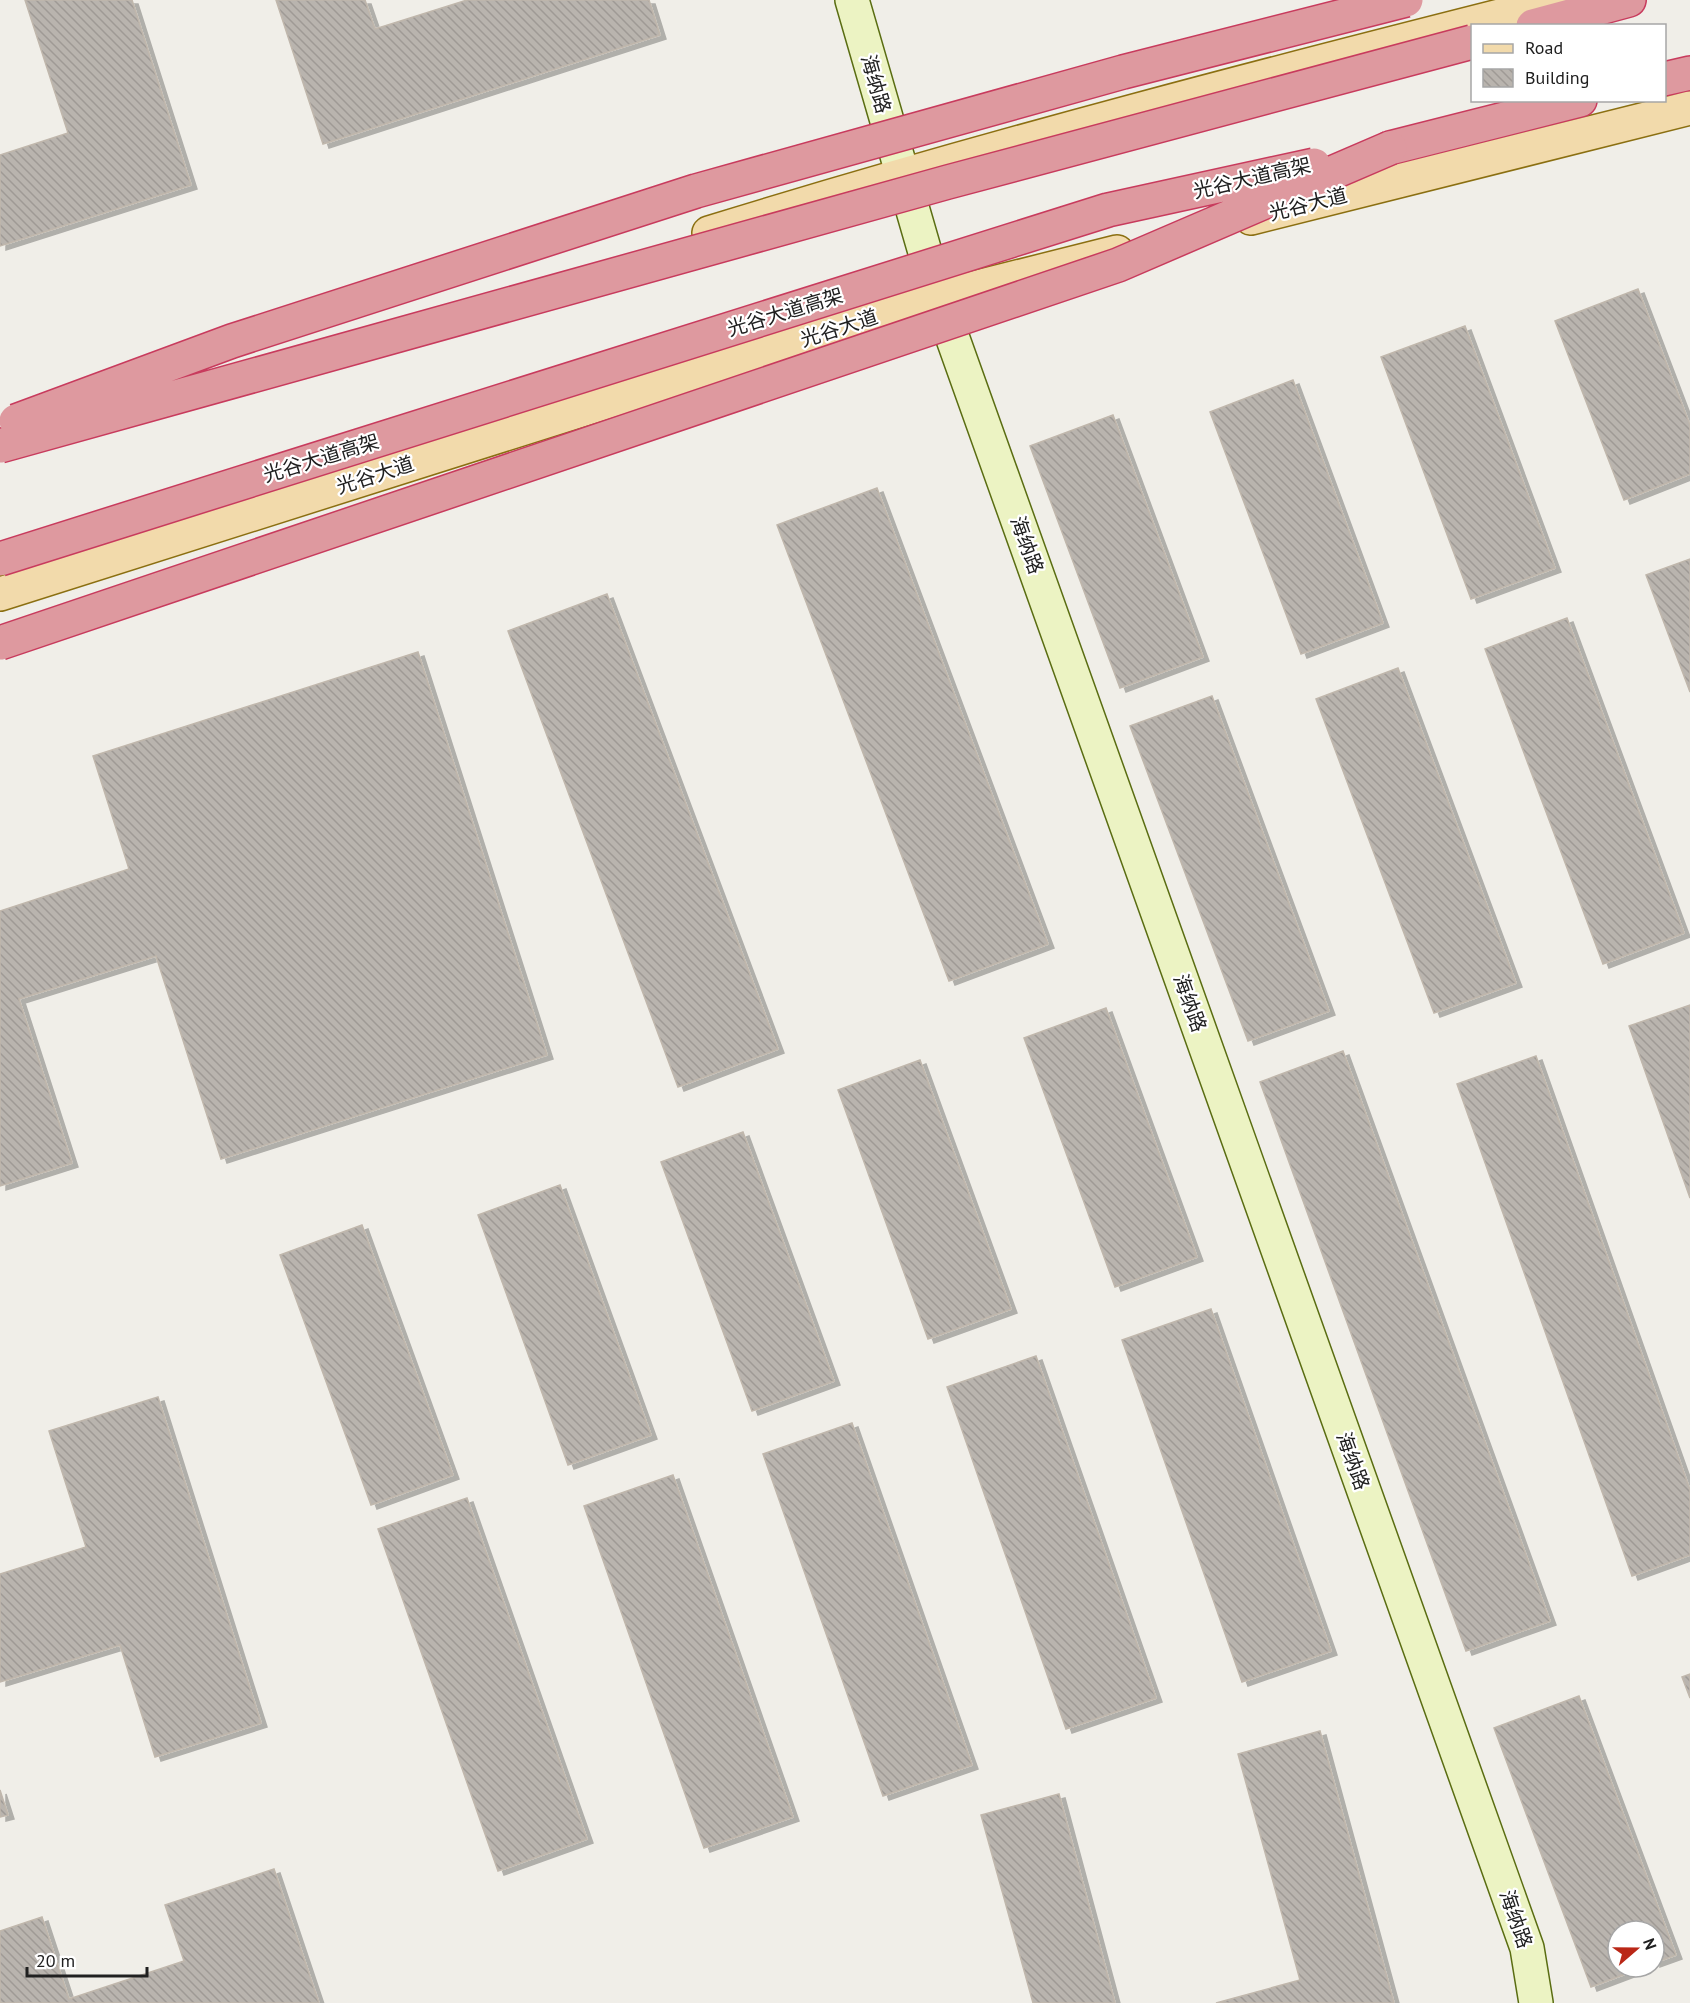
<svg xmlns="http://www.w3.org/2000/svg" width="1690" height="2003" font-family="'PT Sans','Noto Sans SC',sans-serif">
<style>
.building{fill:url(#building-back-hatch);stroke:#c0b7ac;stroke-width:1.5;filter:url(#shadow)}
.lines{fill:none;stroke-linecap:round;stroke-linejoin:round}
.secondary-casing{stroke:#5a6d12;stroke-width:36}
.primary-casing{stroke:#8b6f11;stroke-width:36}
.highway-casing{stroke:#c83b5d;stroke-width:36}
.secondary{stroke:#ecf3c3;stroke-width:33}
.primary{stroke:#f2daab;stroke-width:33}
.highway{stroke:#de999f;stroke-width:33}
.highway-bridge-casing{stroke:#c83b5d;stroke-width:36;stroke-linecap:butt}
.highway-bridge{stroke:#de999f;stroke-width:33}
.labels{text-anchor:middle;dominant-baseline:central;stroke-width:4.5;stroke-linejoin:round;paint-order:stroke}
.street-label{font-size:20px;fill:#202020;stroke:#fff}
</style>
<defs>
<pattern id="building-back-hatch" width="6" height="6" patternUnits="userSpaceOnUse" patternTransform="scale(1.5)"><rect width="6" height="6" fill="#b9b4ae"/><path d="M-1 5l2 2M0 0l6 6M5-1l2 2" fill="none" stroke="#9f9a95"/></pattern>
<filter id="shadow"><feDropShadow dx="6" dy="4" stdDeviation="0" flood-color="#0004"/></filter>
</defs>
<rect width="100%" height="100%" fill="#f0eee8"/>
<path class="building" d="M25 0H132L191 185 0 246V155L68 133Z
M276 0H365L375 29 467 0H649L660 35 323 144Z
M1638 289 1690 425V474L1624 500 1555 321Z
M1465 326 1555 568 1471 599 1381 357Z
M1293 380 1383 623 1301 654 1210 412Z
M1113 415 1203 657 1120 688 1030 446Z
M877 488 1048 944 949 981 777 525Z
M1690 559V692L1646 575Z
M607 594 778 1049 678 1087 508 631Z
M1567 618 1684 933 1603 964 1485 649Z
M418 652 547 1055 221 1159 156 956 19 999 72 1163 0 1186V911L129 869 93 756Z
M1398 668 1516 983 1434 1013 1316 699Z
M1212 696 1329 1011 1248 1041 1130 726Z
M1690 1005V1198L1629 1026Z
M1106 1008 1197 1257 1115 1287 1024 1038Z
M1343 1051 1550 1621 1466 1651 1260 1082Z
M1536 1056 1690 1490V1555L1632 1576 1457 1084Z
M920 1060 1011 1309 928 1339 838 1090Z
M743 1132 834 1381 752 1411 661 1162Z
M560 1185 651 1435 568 1465 478 1215Z
M362 1225 453 1475 371 1505 280 1255Z
M1211 1309 1331 1651 1242 1682 1122 1340Z
M1036 1356 1156 1698 1066 1729 947 1387Z
M158 1397 261 1723 155 1757 120 1645 0 1682V1574L86 1547 49 1431Z
M852 1423 972 1765 883 1796 763 1454Z
M673 1475 793 1817 704 1848 584 1506Z
M467 1498 587 1839 498 1871 378 1529Z
M1690 1674V1698L1682 1677Z
M1579 1696 1676 1955 1654 1963V1931H1618V1967H1644L1591 1987 1494 1728Z
M1320 1731 1394 2003H1216L1300 1980 1238 1754Z
M0 1790 8 1815 0 1817Z
M1059 1794 1115 2003H1033L981 1815Z
M274 1869 319 2003H0V1931L42 1917 69 1999 184 1961 165 1905Z"/>
<g class="lines">
<defs>
<path id="secondary" d="M852 0 938 297 1527 1948 1536 2003"/>
<path id="primary" d="M1251 218 1690 108
M709 233C991 146 1277 72 1563 0
M0 594 938 297 1117 252"/>
<path id="highway" d="M1533 26 1629 0
M1664 79 1690 73
M1390 148 1580 100"/>
</defs>
<use href="#secondary" class="secondary-casing"/>
<use href="#primary" class="primary-casing"/>
<use href="#highway" class="highway-casing"/>
<use href="#secondary" class="secondary"/>
<use href="#primary" class="primary"/>
<use href="#highway" class="highway"/>
<defs>
<path id="highway-bridge" d="M16 421 232 341 696 191 1123 72 1406 0
M0 446 948 182 1472 42
M0 559 1108 210 1314 165
M0 643 1118 265 1390 148"/>
</defs>
<use href="#highway-bridge" class="highway-bridge-casing"/>
<use href="#highway-bridge" class="highway-bridge"/>
</g>
<g class="labels">
<g class="street-label">
<text transform="translate(876 84) rotate(74)">海纳路</text>
<text transform="translate(1252 178) rotate(-13)">光谷大道高架</text>
<text transform="translate(1308 204) rotate(-14)">光谷大道</text>
<text transform="translate(785 312) rotate(-17)">光谷大道高架</text>
<text transform="translate(839 328) rotate(-18)">光谷大道</text>
<text transform="translate(321 458) rotate(-17)">光谷大道高架</text>
<text transform="translate(375 475) rotate(-18)">光谷大道</text>
<text transform="translate(1027 545) rotate(70)">海纳路</text>
<text transform="translate(1190 1003) rotate(70)">海纳路</text>
<text transform="translate(1353 1461) rotate(70)">海纳路</text>
<text transform="translate(1516 1919) rotate(71)">海纳路</text>
</g>
</g>
<rect x="1471" y="24" width="195" height="78" fill="#ffffff" stroke="#a6a6a6" stroke-width="1.5"/>
<rect x="1483" y="44" width="30" height="9" fill="#f2daab" stroke="#a6a6a6" stroke-width="1.5"/>
<text x="1525" y="54" font-size="18" fill="#202020">Road</text>
<rect x="1483" y="69" width="30" height="18" fill="url(#building-back-hatch)" stroke="#a6a6a6" stroke-width="1.5"/>
<text x="1525" y="84" font-size="18" fill="#202020">Building</text>
<g transform="translate(1636 1949) rotate(70)"><circle r="28" fill="#ffffff" stroke="#a6a6a6" stroke-width="1.5"/>
<path d="M0-4.5L10 22L0 15L-10 22Z" fill="#ba2717"/>
<text y="-9" font-size="16" font-weight="bold" text-anchor="middle" fill="#202020">N</text>
</g>
<path d="M27 1967v9h120v-9" fill="none" stroke="#202020" stroke-width="3"/>
<text x="36" y="1967" font-size="18" fill="#202020" stroke="#ffffff" stroke-width="4.5" paint-order="stroke">20 m</text>
</svg>
